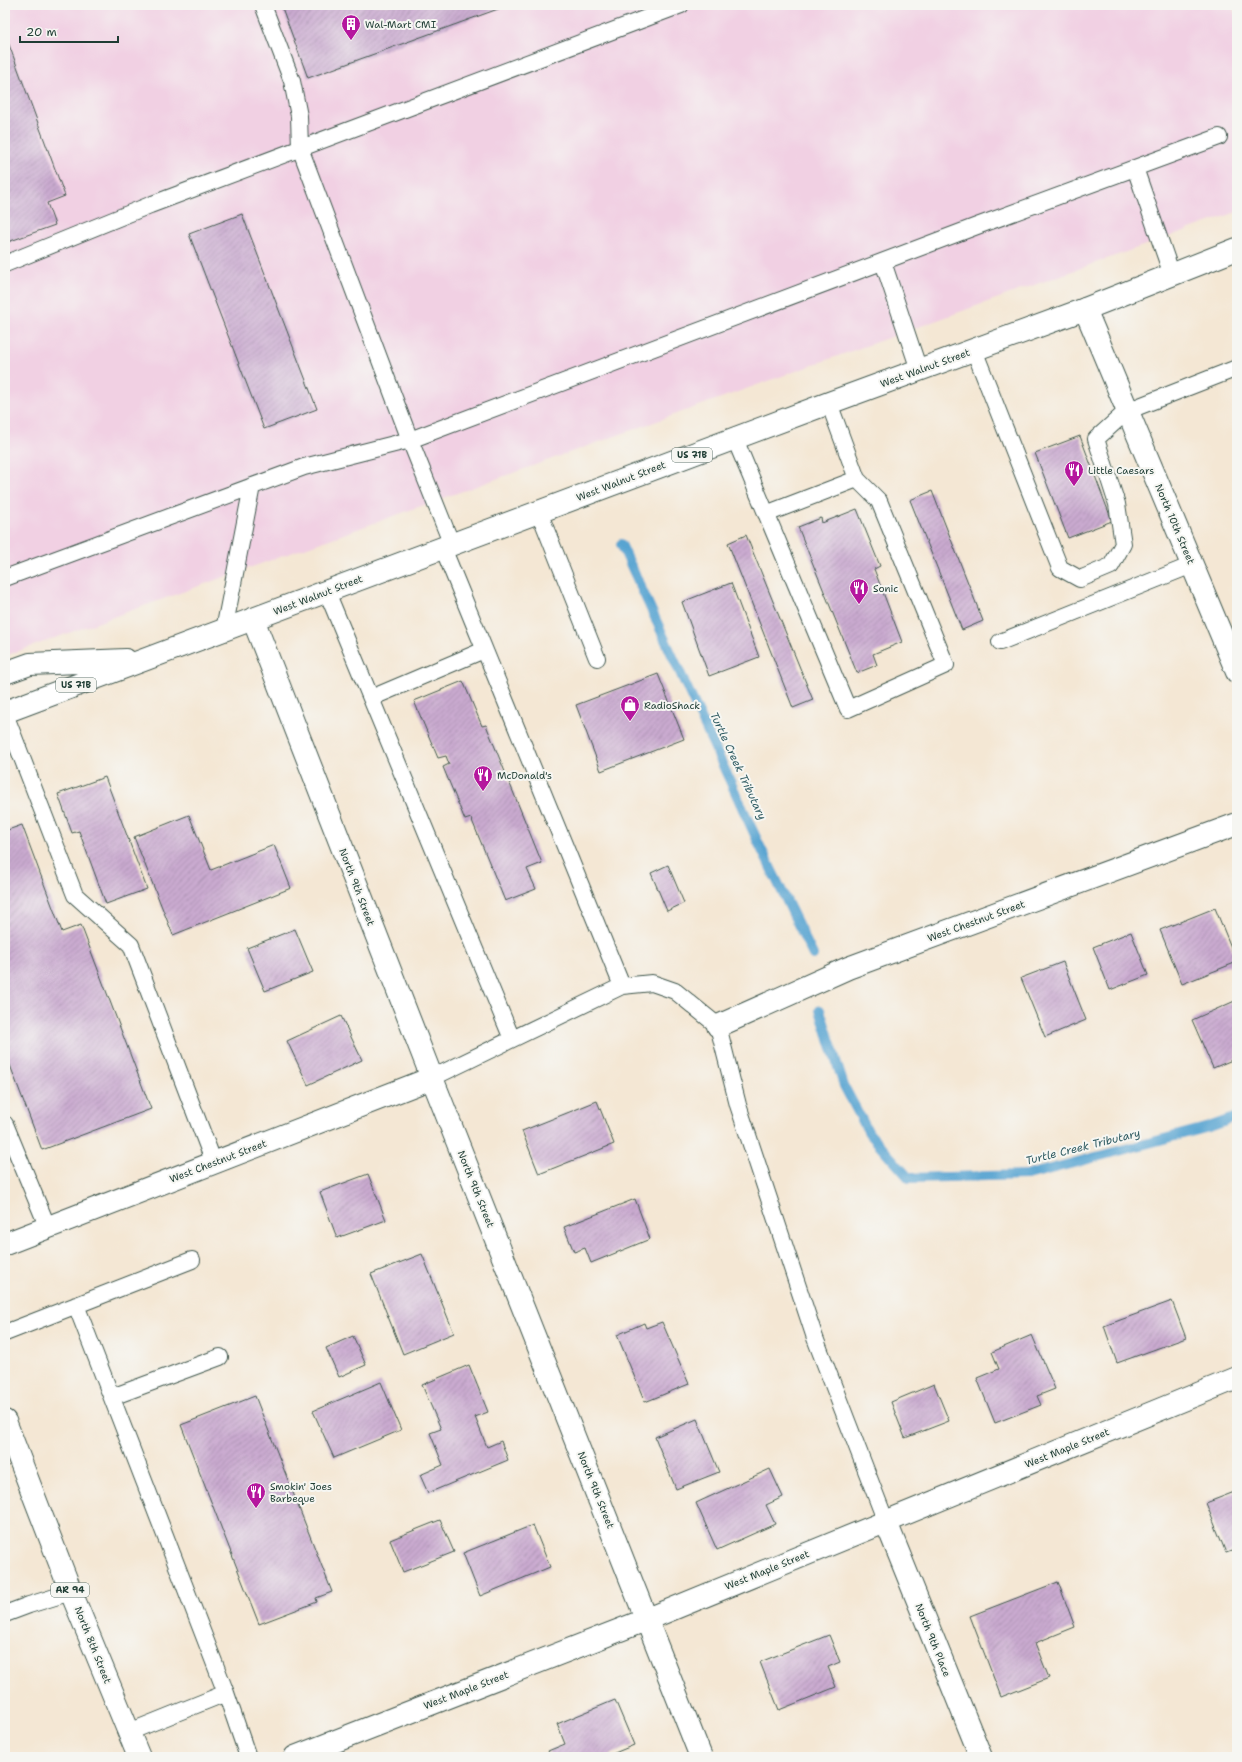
<svg xmlns="http://www.w3.org/2000/svg" width="1242" height="1762" font-family="'Shantell Sans',sans-serif">
<style>
.built{fill:#f1d0e3}
.lines{fill:none;stroke-linecap:round;stroke-linejoin:round}
.stream{stroke:#59a4d1;stroke-width:10}
.building{fill:url(#building-hatch)}
.service-casing{stroke:#3f564c;stroke-width:18}
.minor-casing{stroke:#3f564c;stroke-width:24}
.primary-casing{stroke:#3f564c;stroke-width:24}
.service{stroke:#fff;stroke-width:16}
.minor{stroke:#fff;stroke-width:22}
.primary{stroke:#fff;stroke-width:22}
.labels{text-anchor:middle;dominant-baseline:central;stroke-width:4;stroke-linejoin:round;paint-order:stroke}
.shield{fill:#f6f6f2;stroke:#60746d;stroke-width:1}
.shield-label{font-size:9px;font-weight:bold;fill:#1f3d34}
.poi-label{font-size:10px;fill:#1f3d34;stroke:#f6f6f2;text-anchor:start}
.street-label{font-size:10px;fill:#1f3d34;stroke:#f6f6f2}
.water-label{font-size:11px;font-style:italic;fill:#305c63;stroke:#f6f6f2}
</style>
<defs>
<pattern id="building-hatch" width="6" height="6" patternUnits="userSpaceOnUse"><rect width="6" height="6" fill="#caaad0"/><path d="M-1 1l2-2M0 6l6-6M5 7l2-2" fill="none" stroke="#a38caa"/></pattern>
</defs>
<rect width="100%" height="100%" fill="#f6f6f2"/>
<filter id="ink" filterUnits="userSpaceOnUse"><feTurbulence type="fractalNoise" baseFrequency=".025" numOctaves="2"/><feDisplacementMap in="SourceGraphic" scale="8" xChannelSelector="R" yChannelSelector="G"/><feConvolveMatrix kernelMatrix="1 2 1 2 8 2 1 2 1" color-interpolation-filters="sRGB"/></filter>
<filter id="wash" filterUnits="userSpaceOnUse"><feTurbulence type="fractalNoise" baseFrequency=".012" numOctaves="4" result="noise"/><feDisplacementMap in="SourceGraphic" scale="16" xChannelSelector="R" yChannelSelector="G"/><feGaussianBlur stdDeviation="0.9" result="paint"/><feColorMatrix in="noise" values="0 0 0 0 0 0 0 0 0 0 0 0 0 0 0 0 0 1.4 0 .05"/><feComposite in="paint" operator="in"/></filter>
<g filter="url(#wash)">
<rect width="100%" height="100%" fill="#f4e7d4"/>
<path class="built" d="M5 5H1231L1237 19V212L5 656Z"/>
<g class="lines">
<path class="stream" d="M621 544 759 844 813 955
M820 1010 844 1086 869 1133 909 1178 1028 1175 1209 1127 1237 1117"/>
</g>
<g id="blocks">
<path class="building" d="M281 5H509L308 78Z
M5 34 65 196 47 203 55 225 5 243Z
M242 214 317 409 264 429 189 234Z
M1080 436 1112 521 1068 538 1035 453Z
M932 491 983 621 962 630 910 500Z
M857 509 880 566 874 569 902 642 873 654 877 665 857 673 798 527 821 518 822 523Z
M746 535 813 700 793 708 728 543Z
M731 583 759 657 709 676 682 602Z
M658 674 684 739 601 771 576 705Z
M463 681 482 726 486 725 542 863 527 869 536 889 505 901 471 818 465 820 443 767 449 764 446 756 438 758 414 701Z
M105 777 147 889 106 904 79 831 72 833 58 794Z
M189 815 211 870 274 845 291 888 173 935 134 837Z
M22 825 62 932 81 925 151 1109 42 1150 5 1052V831Z
M668 865 684 903 667 911 651 873Z
M1215 908 1237 962 1182 984 1160 930Z
M295 929 313 972 265 991 247 948Z
M1131 932 1148 975 1110 990 1093 947Z
M1063 962 1086 1020 1045 1037 1021 978Z
M1237 1000V1058L1213 1068 1192 1020Z
M341 1016 362 1060 308 1085 287 1041Z
M597 1101 614 1144 539 1174 522 1131Z
M368 1174 386 1220 337 1238 320 1192Z
M635 1199 650 1239 591 1263 585 1248 574 1252 564 1227Z
M422 1254 454 1333 403 1354 371 1274Z
M1172 1301 1186 1338 1117 1363 1104 1326Z
M662 1322 689 1384 645 1402 617 1335 644 1323 646 1328Z
M1032 1335 1055 1389 1037 1396 1041 1405 995 1423 977 1378 999 1369 992 1352Z
M353 1336 366 1365 339 1377 326 1348Z
M469 1365 488 1412 475 1417 487 1447 501 1441 508 1460 428 1493 420 1475 443 1465 430 1433 441 1429 422 1385Z
M381 1382 401 1430 334 1458 313 1411Z
M934 1384 949 1421 905 1438 891 1402Z
M255 1396 332 1592 316 1598 317 1602 259 1624 181 1425Z
M697 1419 719 1472 676 1489 655 1437Z
M770 1469 783 1497 766 1505 775 1524 717 1550 696 1503Z
M1237 1491V1549L1226 1553 1206 1503Z
M440 1520 454 1552 403 1572 390 1540Z
M533 1525 550 1567 480 1596 463 1553Z
M1058 1582 1075 1627 1035 1643 1049 1678 1001 1697 970 1616Z
M829 1635 840 1662 828 1667 836 1687 779 1710 760 1662Z
M615 1700 634 1745 605 1757H551L548 1751 565 1744 557 1724Z"/>
</g>
</g>
<g filter="url(#ink)">
<use href="#blocks" fill-opacity="0" stroke="#3f564c" stroke-width="1"/>
<g class="lines">
<defs>
<path id="service" d="M263 5 292 81 299 116 300 148 410 440 452 545
M1135 168 1172 275
M883 262 919 370
M5 264 150 205 681 5
M974 350 1060 568 1080 579 1111 566 1123 544 1117 504 1096 439 1127 411 1237 368
M735 439 848 709 946 665 879 501 857 479 829 403
M539 512 597 658
M766 514 857 479
M443 548 622 986
M5 578 304 467 410 440 977 226 1219 137
M327 592 512 1039
M224 630 252 486
M1000 642 1192 565
M371 698 484 650
M5 714 75 895 131 945 214 1163
M432 1078 622 986 652 983 675 991 718 1026 738 1105 815 1338 886 1522
M5 1124 48 1228
M76 1305 226 1693 248 1757
M5 1333 192 1260
M112 1397 220 1357
M5 1614 29 1605 71 1592
M129 1732 226 1693"/>
<path id="minor" d="M1085 309 1237 672
M253 619 432 1078 701 1757
M718 1026 848 968 1237 824
M5 1244 432 1078
M886 1522 981 1757
M295 1757 648 1619 1237 1378"/>
<path id="primary" d="M5 673 30 664 126 660
M5 712 829 403 1085 309 1237 249
M5 1421 71 1592 139 1757"/>
</defs>
<use href="#service" class="service-casing"/>
<use href="#minor" class="minor-casing"/>
<use href="#primary" class="primary-casing"/>
<use href="#service" class="service"/>
<use href="#minor" class="minor"/>
<use href="#primary" class="primary"/>
</g>
</g>
<defs>
<symbol id="building-pin" viewBox="-11 -11 22 30"><path d="M0 17L-7.5 6A9.5 9.5 0 1 1 7.5 6Z" fill="#b5179e" stroke="#f6f6f2"/><path d="M-4-6H4V6H1V3H-1V6H-4ZM-2.5-4.3h1.7v1.8h-1.7ZM.8-4.3h1.7v1.8H.8ZM-2.5-1h1.7V.8h-1.7ZM.8-1h1.7V.8H.8Z" fill="#fff"/></symbol>
<symbol id="restaurant-pin" viewBox="-11 -11 22 30"><path d="M0 17L-7.5 6A9.5 9.5 0 1 1 7.5 6Z" fill="#b5179e" stroke="#f6f6f2"/><path d="M-5-6h1v4h1v-4h1v4h1v-4h1v5L-1.5 .5V6h-2V.5L-5-1ZM5-6V6H3V1.5H1.5Q1.5-4 5-6Z" fill="#fff"/></symbol>
<symbol id="shop-pin" viewBox="-11 -11 22 30"><path d="M0 17L-7.5 6A9.5 9.5 0 1 1 7.5 6Z" fill="#b5179e" stroke="#f6f6f2"/><path d="M-5-2.5h2.3a2.7 3.5 0 0 1 5.4 0H5L5.5 6h-11ZM-1.5-2.5h3a1.5 2.3 0 0 0-3 0Z" fill="#fff"/></symbol>
</defs>
<g fill-rule="evenodd">
<use href="#building-pin" x="340" y="13" width="22" height="30"/>
<use href="#restaurant-pin" x="1063" y="459" width="22" height="30"/>
<use href="#restaurant-pin" x="848" y="577" width="22" height="30"/>
<use href="#shop-pin" x="619" y="694" width="22" height="30"/>
<use href="#restaurant-pin" x="472" y="764" width="22" height="30"/>
<use href="#restaurant-pin" x="245" y="1481" width="22" height="30"/>
</g>
<g class="labels">
<g class="shield">
<rect x="672" y="448" width="40" height="14" rx="3"/>
<rect x="56" y="678" width="40" height="14" rx="3"/>
<rect x="51" y="1583" width="38" height="14" rx="3"/>
</g>
<g class="shield-label">
<text x="692" y="455">US 71B</text>
<text x="76" y="685">US 71B</text>
<text x="70" y="1590">AR 94</text>
</g>
<g class="poi-label">
<text x="365" y="24">Wal-Mart CMI</text>
<text x="1088" y="470">Little Caesars</text>
<text x="873" y="588">Sonic</text>
<text x="644" y="705">RadioShack</text>
<text x="497" y="775">McDonald's</text>
<text x="270" y="1486">Smokin' Joes<tspan x="270" dy="12">Barbeque</tspan></text>
</g>
<g class="street-label">
<text transform="translate(925 368) rotate(-20)">West Walnut Street</text>
<text transform="translate(621 481) rotate(-21)">West Walnut Street</text>
<text transform="translate(1175 524) rotate(67)">North 10th Street</text>
<text transform="translate(318 595) rotate(-21)">West Walnut Street</text>
<text transform="translate(357 887) rotate(69)">North 9th Street</text>
<text transform="translate(976 921) rotate(-20)">West Chestnut Street</text>
<text transform="translate(218 1161) rotate(-21)">West Chestnut Street</text>
<text transform="translate(476 1189) rotate(68)">North 9th Street</text>
<text transform="translate(1067 1448) rotate(-22)">West Maple Street</text>
<text transform="translate(596 1490) rotate(68)">North 9th Street</text>
<text transform="translate(767 1570) rotate(-22)">West Maple Street</text>
<text transform="translate(933 1640) rotate(68)">North 9th Place</text>
<text transform="translate(93 1645) rotate(68)">North 8th Street</text>
<text transform="translate(466 1690) rotate(-21)">West Maple Street</text>
</g>
<g class="water-label">
<text transform="translate(738 766) rotate(65)">Turtle Creek Tributary</text>
<text transform="translate(1083 1147) rotate(-14)">Turtle Creek Tributary</text>
</g>
</g>
<rect width="1242" height="1762" fill="none" stroke="#f6f6f2" stroke-width="20"/>
<path d="M20 36v6h98v-6" fill="none" stroke="#1f3d34" stroke-width="2"/>
<text x="26" y="36" font-size="12" fill="#1f3d34" stroke="#f6f6f2" stroke-width="3" paint-order="stroke">20 m</text>
</svg>
